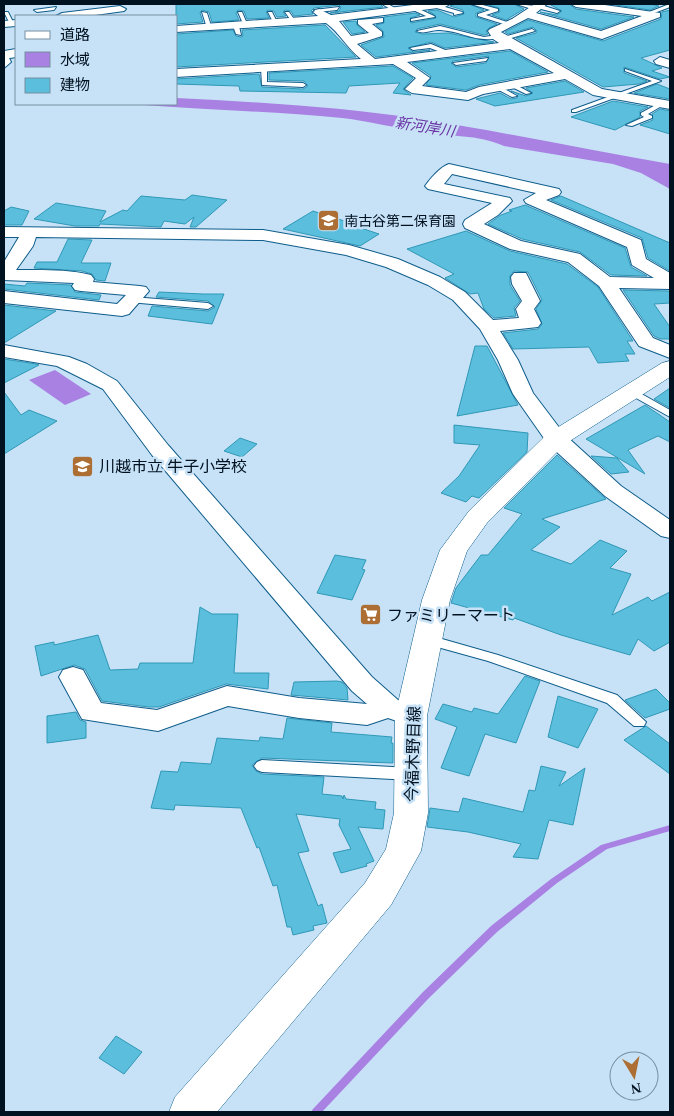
<svg xmlns="http://www.w3.org/2000/svg" width="674" height="1116" font-family="'Times New Roman','Noto Sans JP',serif">
<style>
.water{fill:#a881e3}
.lines{fill:none;stroke-linecap:round;stroke-linejoin:round}
.stream{fill:#a881e3;fill-rule:evenodd}
.building{fill:#5bbedd;stroke:#2f98b6;fill-rule:evenodd}
.service-casing{stroke:#0e5d8b;stroke-width:2}
.minor-casing{stroke:#0e5d8b;stroke-width:2}
.secondary-casing{stroke:#0e5d8b;stroke-width:1}
.service{fill:#fff;fill-rule:evenodd}
.minor{fill:#fff;fill-rule:evenodd}
.secondary{fill:#fff;fill-rule:evenodd}
.labels{text-anchor:middle;dominant-baseline:central;stroke-width:5;stroke-linejoin:round;paint-order:stroke}
.far-poi-label{font-size:14px;fill:#001120;stroke:#c7e2f7;text-anchor:start}
.far-water-label{font-size:15px;font-style:italic;fill:#6933a5;stroke:#c7e2f7}
.poi-label{font-size:16px;fill:#001120;stroke:#c7e2f7;text-anchor:start}
.street-label{font-size:16px;fill:#001120;stroke:#c7e2f7}
</style>
<rect width="100%" height="100%" fill="#c7e2f7"/>
<path class="water" d="M176 98C258 102 340 107 421 119 504 132 587 150 670 164V189L641 173 613 164 504 146C478 134 449 137 421 132 395 128 369 121 342 118 272 111 201 110 130 104H176Z
M55 370 91 394 65 405 29 380Z"/>
<g class="lines">
<path class="stream" d="M670 825V831L607 849 557 883 497 932 429 998 322 1112H311L313 1109 423 992 491 926 551 879 601 845Z"/>
</g>
<path class="building" d="M176 4H380L383 7 331 13H330L339 11 341 7 339 5 314 8 311 11 313 14 294 16 291 11 285 10 283 12 286 16 277 17 274 11 268 10 266 12 269 18 247 19 244 11 238 10 236 13 239 20 212 22 209 12 202 10 200 13 203 22 176 24Z
M456 4H469L484 10 476 13V17L497 24 489 28 486 31 488 34 484 35 440 24 417 29 415 32 423 34 448 33 494 42 445 48 431 42 408 48 413 52 430 50 376 57 361 45 384 37 383 31 376 25 384 23V17L415 13 420 15 410 18 411 23 436 18 435 15 428 11 437 10 454 17 464 14 463 10 450 6Z
M485 4H514L524 9 506 20 492 15 500 12 499 8Z
M549 4H569L576 9 634 17 601 29 540 12 557 15 562 11Z
M609 4H650L659 6 650 10Z
M670 10V50L641 58 662 68 652 71 670 77 660 79 624 67V73L647 81 639 84 603 87 516 38 536 33 537 31 533 27 508 34 505 32 528 20 603 41 661 19 662 12Z
M356 21 357 25 365 32 352 34 343 22Z
M325 25 356 57 176 67V34L233 30 236 36 241 37 243 36 242 30Z
M510 51 548 72 479 85 466 90 426 85 431 76 412 63ZM489 56 486 63 456 67 451 63 453 61Z
M393 66 413 78 403 89 411 95 393 93 400 83 349 86 346 93 240 91 239 86 176 84V79L259 74 262 87 303 89 308 86 304 81 269 80V73Z
M565 81 584 92 495 106 476 99 500 93 511 99 517 98 518 94 511 91 526 96 533 93 526 88Z
M657 84 670 89V99L634 93Z
M613 101 648 107 640 111V117L615 130 571 117Z
M660 109 670 111V134L640 125 653 120 652 114Z
M192 195 227 200 196 227H190L194 217 185 224 164 221 161 227 100 224 99 226H75L34 219 56 203 106 211 100 222 123 210 127 211 141 196 185 200Z
M561 196 670 243V271L648 258 642 238 551 200Z
M525 205 625 248 631 267 647 276 611 275 580 252 522 239 488 224 501 215 512 211 509 210Z
M11 207 29 211 22 225H4V211Z
M313 211 354 224 352 225 379 234 360 246 283 229Z
M466 231 510 251 567 264 598 287 633 341H627L635 354H625L629 361 598 363 589 347 513 349 503 333 538 329 542 324 536 309 542 300 528 272 514 271 510 276V285L520 301 514 308 516 316 494 318 484 309 478 293 470 294 445 278 454 274 407 249Z
M68 239 92 240 81 263H111L105 281 96 280 92 274 82 271 34 268 37 262H57Z
M27 283 71 285 75 292 101 295 99 300 4 289V284L25 286Z
M623 290 670 291V303L654 304 670 327V339H661L654 336Z
M159 292 203 294H224L212 324 148 316 152 306 208 311 215 307 208 301 156 297Z
M4 305 56 311 4 343Z
M475 346H487L518 405 457 416Z
M4 359 36 364 39 365 4 383Z
M670 388V408L654 399Z
M4 392 21 415 29 410 57 421 4 454Z
M645 405 670 422V442L658 436 628 450 645 474 586 439Z
M454 425 528 433 527 452 479 498 472 496 466 502 441 493 459 476 480 445 454 443Z
M240 438 257 444 242 457 224 451Z
M557 455 606 499 542 519 560 527 531 550 571 564 600 540 627 551 610 568 631 574 612 615 648 597 652 601 670 592V642L654 651 638 639 630 655 561 635 514 618 513 620 451 603 456 588 481 555H488L522 514 504 508Z
M591 456 617 458 629 472 611 474Z
M335 555 366 560 362 569 365 570 352 600 317 593Z
M200 607 212 614H238L234 673H269L268 689 226 684 159 707H149L102 701 85 669 74 665 41 676 35 646 54 642V645L98 635 110 670 138 669 140 663H193Z
M525 676 540 681 516 743 485 734 469 776 441 768 457 727 435 719 443 704 472 712 474 708 498 714Z
M337 681 342 682 347 688 348 700 291 695 294 682Z
M656 689 670 703V709L645 718 625 700Z
M558 696 598 709 578 748 548 737Z
M76 712 80 720 86 722V738L47 743V716Z
M287 718 332 723 331 732 392 737 391 743H393V763L262 758 252 765 256 771 262 774 324 777 322 794 342 796 343 799 344 795 346 799 376 802 375 809 385 810 383 829 358 827 374 861 366 864 367 866 341 873 333 853 351 849 339 825 340 819 296 814 309 851 298 853 318 906 322 904 327 923 313 926 314 930 293 935 291 927H287L277 885 273 886 259 847 257 848 241 808 175 805 174 810 151 808 161 771 178 772 181 762 211 764 217 738 259 741 260 737 283 739Z
M646 726 670 744V774L624 740Z
M541 766 566 772 559 786 585 768 573 825 549 820 538 859 513 857 521 844 468 832 427 827 430 808 459 812 463 798 523 812 529 790 535 791Z
M116 1036 142 1052 124 1074 99 1058Z"/>
<g class="lines">
<defs>
<path id="service" d="M382 4H388L400 11 395 12Z
M435 4 462 12 463 13 454 15V13L433 7Z
M471 4H479L498 9V11L486 15 513 24 510 26 478 16V14L490 10Z
M516 4 536 6 538 4 560 11 557 13 537 8 535 10Z
M667 5H670V7L649 15 644 14Z
M56 7 54 10 37 12 34 10Z
M339 7 337 10 317 12 314 10Z
M415 7 434 16 435 17 411 21V19L426 16 413 10Z
M4 12H8L14 24H10Z
M202 12 207 13 212 29 207 28Z
M238 12H242L248 26H244Z
M268 12H272L278 24H274Z
M285 12H289L296 22H292Z
M236 24 239 26 241 35 236 34 233 26Z
M440 26 484 37 497 35 500 38 532 29 535 31 501 41 498 38C476 43 462 31 440 30 432 29 424 35 417 31Z
M431 44 450 52 451 53 448 55 430 48 413 50 410 48Z
M4 53 7 54 11 62 4 68Z
M488 58 486 61 456 65 453 63Z
M264 66 267 68V82L303 83 306 85 303 87 262 85 261 68Z
M625 69 661 81 576 112H572V110L652 81 625 71Z
M510 84H514L531 93 526 94 510 86Z
M495 86H499L517 96 512 97 495 88Z
M663 101 665 102V104L648 114 652 116V118L632 126 626 125 644 117 641 115V113Z
M132 297 208 303 213 306 208 309 129 302 127 300Z
M631 388 670 410V417L627 393 626 391Z
M428 635 498 655 617 695 646 722 644 726H634L607 703 488 661 423 643 421 640 423 637Z
M262 760 411 768 416 770 419 774 416 778 411 780 262 772 257 770 254 766 257 762Z"/>
<path id="minor" d="M421 4H450L445 7 339 21 351 36 369 33 358 24V20L383 18V22L372 24 382 32V36L357 44 375 59 499 43 493 39 488 31 490 29 512 19 535 4H547L536 13 601 31 642 16 576 7 571 4H598L660 13V17L602 39 528 18 501 32 602 89 670 101V109L593 95 565 79 483 94 468 100 412 93 405 89 416 78 393 64 176 77V69L361 59C347 48 340 33 326 23L176 32V26L318 16 313 12 319 9 331 15ZM510 49 554 73 479 87 466 92 422 86 430 78 407 62Z
M120 6 126 9 124 11 88 16H56L62 13Z
M16 20V26L4 27V21Z
M16 49V57L4 59V51Z
M660 57 670 60V68L656 64 654 61Z
M449 164 559 189 561 192 559 195 546 200 641 240 646 259 670 273V289L619 288 653 338 670 345V358L639 346 599 286 568 262 510 249 465 228 463 224 465 220 492 203 428 189 425 186C431 178 440 167 449 164ZM452 174 536 193 524 200 526 203 627 247 632 265 654 278 610 277 580 254 521 241 484 224 498 215 512 201 510 198 444 184Z
M4 227 263 230 349 245 398 259 440 277 465 292 493 320 519 318 516 309 522 301 512 284 511 277 514 273H526L540 301 534 309 541 323 538 327 500 331 518 360 533 393 564 434 621 486 670 520V538L661 536 605 496 548 444 513 394 498 360 480 329 453 300 428 285 386 267 346 255 263 240 36 237 33 246 16 270C41 270 67 269 91 275L94 279 93 282 140 286 146 287 149 291 129 314 122 316 4 303V291L117 304 126 295 81 291 75 290 72 286 74 283 4 280V262L19 237H4Z
M4 345 69 357 87 364 117 381 168 445 372 677 398 700 421 709 426 716 421 723 411 726 388 718 367 725 299 718 228 706 158 731 82 719 59 677 63 670 73 667 83 670 101 703 157 710 227 686 299 698 367 704 352 691 152 455 103 389 57 366 4 357Z"/>
<path id="secondary" d="M670 361V377L565 444 487 523 467 551 450 600 427 716 428 813 421 851 391 905 217 1112H169L175 1097 365 883 386 849 394 813 395 716 422 600 440 550 469 511 547 434 662 363Z"/>
</defs>
<use href="#service" class="service-casing"/>
<use href="#minor" class="minor-casing"/>
<use href="#secondary" class="secondary-casing"/>
<use href="#service" class="service"/>
<use href="#minor" class="minor"/>
<use href="#secondary" class="secondary"/>
</g>
<defs>
<symbol id="school-square" viewBox="-11 -11 22 22"><rect x="-9" y="-9" width="18" height="18" rx="4" fill="#ac6e33" stroke="#c7e2f7"/><path d="M0-5L7-2L0 1L-7-2ZM-4 1L0 2.5L4 1V4Q0 6-4 4Z" fill="#fff"/></symbol>
<symbol id="supermarket-square" viewBox="-11 -11 22 22"><rect x="-9" y="-9" width="18" height="18" rx="4" fill="#ac6e33" stroke="#c7e2f7"/><path d="M-6-5.5h2.5l.6 2H6L4.5 2H-2.5L-4.4-4H-6ZM-1.5 3.2a1.3 1.3 0 1 0 .1 0ZM3 3.2a1.3 1.3 0 1 0 .1 0Z" fill="#fff"/></symbol>
</defs>
<g fill-rule="evenodd">
<use href="#school-square" x="316" y="208" width="25" height="25"/>
<use href="#school-square" x="70" y="454" width="25" height="25"/>
<use href="#supermarket-square" x="358" y="602" width="25" height="25"/>
</g>
<g class="labels">
<g class="far-poi-label">
<text x="344" y="221">南古谷第二保育園</text>
</g>
<g class="far-water-label">
<text transform="translate(425 127) rotate(9)">新河岸川</text>
</g>
<g class="poi-label">
<text x="99" y="466">川越市立 牛子小学校</text>
<text x="387" y="615">ファミリーマート</text>
</g>
<g class="street-label">
<text transform="translate(413 754) rotate(-88)">今福木野目線</text>
</g>
</g>
<rect width="674" height="1116" fill="none" stroke="#001120" stroke-width="10"/>
<rect x="15" y="15" width="162" height="90" fill="#c7e2f7" stroke="#778ea1"/>
<rect x="25" y="31" width="25" height="8" fill="#ffffff" stroke="#778ea1"/>
<text x="60" y="40" font-size="15" fill="#001120">道路</text>
<rect x="25" y="52" width="25" height="15" fill="#a881e3" stroke="#778ea1"/>
<text x="60" y="65" font-size="15" fill="#001120">水域</text>
<rect x="25" y="78" width="25" height="15" fill="#5bbedd" stroke="#778ea1"/>
<text x="60" y="90" font-size="15" fill="#001120">建物</text>
<g transform="translate(634 1076) rotate(170)"><circle r="24" fill="#c7e2f7" stroke="#778ea1"/>
<path d="M0-4L9 19L0 12L-9 19Z" fill="#ac6e33"/>
<text y="-8" font-size="14" font-weight="bold" text-anchor="middle" fill="#001120">N</text>
</g>
</svg>
